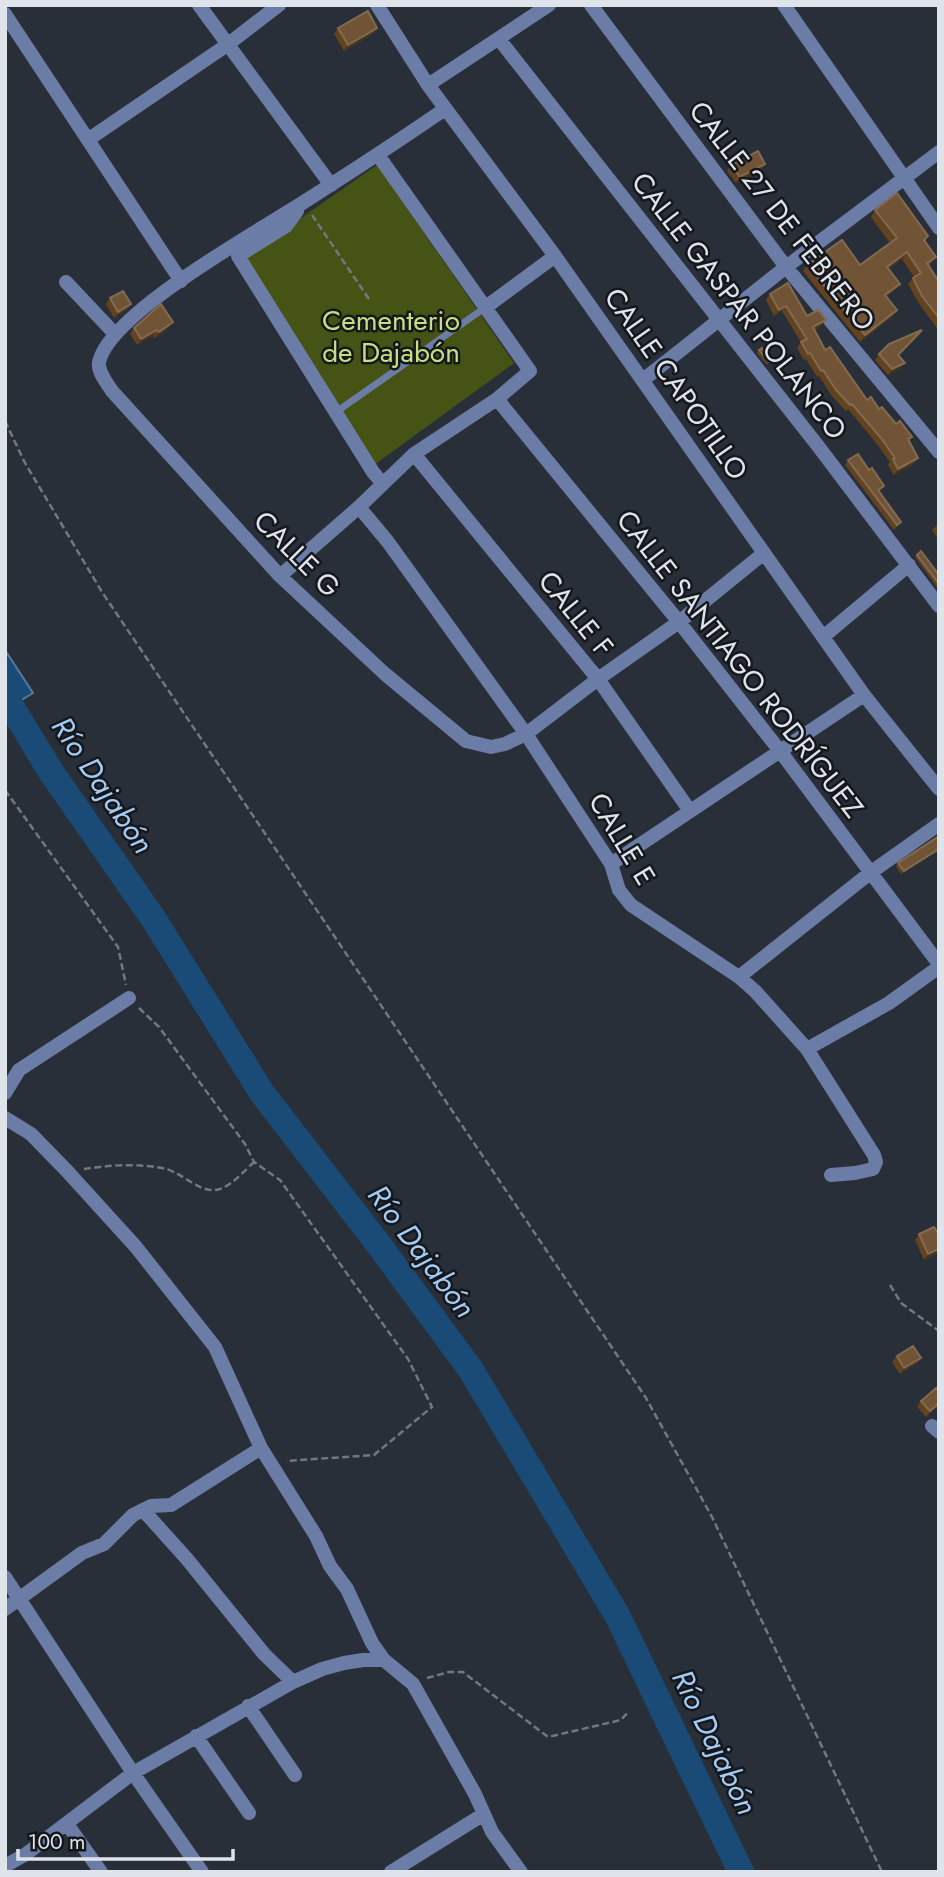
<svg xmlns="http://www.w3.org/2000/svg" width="944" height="1877" font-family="Jost,sans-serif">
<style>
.green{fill:#455315}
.water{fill:#194b76;stroke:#547999;stroke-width:2}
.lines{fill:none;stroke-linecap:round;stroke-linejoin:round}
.river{stroke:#194b76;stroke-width:26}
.path{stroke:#727780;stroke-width:2.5;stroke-dasharray:7 3.5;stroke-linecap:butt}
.lane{stroke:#6b7ca6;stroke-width:7}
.street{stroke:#6b7ca6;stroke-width:14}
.wall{fill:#63431f}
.shaded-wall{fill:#463420}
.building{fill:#715435;stroke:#826b51;stroke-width:2}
.labels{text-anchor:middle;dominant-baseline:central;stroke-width:5;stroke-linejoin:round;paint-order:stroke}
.street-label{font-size:28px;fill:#dfe3ea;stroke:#14171c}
.park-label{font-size:28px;fill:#c7df83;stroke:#14171c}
.water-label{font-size:30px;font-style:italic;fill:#a3cbf4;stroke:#14171c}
</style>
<rect width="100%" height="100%" fill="#292f39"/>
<path class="green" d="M377 165 514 363 370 468 241 260Z"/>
<path class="water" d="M5 650 33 693 5 710Z"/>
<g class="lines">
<path class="river" d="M5 696 51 772 153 918 262 1093 376 1241 471 1370 617 1615 741 1872"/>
<path class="path" d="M312 215 371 302
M5 421 25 463 102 592 646 1398 712 1517 882 1872
M5 790 118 947 126 985
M139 1008 159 1027 245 1144 254 1162 280 1180 408 1359 432 1407 374 1455 286 1461
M84 1169C110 1165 140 1163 166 1169 182 1173 199 1192 215 1190 229 1189 244 1171 254 1162
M890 1285 901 1303 939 1331
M427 1678 449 1672H463L548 1737 621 1720 629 1711"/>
<path class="lane" d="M336 412 486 307"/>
<path class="street" d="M199 5 331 185
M377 5 428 85 555 256 823 637 864 695 939 789
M591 5 786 267 939 452
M784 5 939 228
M5 14 181 281
M499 39 818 446 939 606
M428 85 549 5
M445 109C400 140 354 170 307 200 264 228 107 314 99 363 98 373 107 383 112 391L280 576 385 674 466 741 491 747 505 744 526 734 598 679 679 622 764 553
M89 139 227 45 279 5
M297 211 286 226 238 256 373 472 383 484
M66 282 115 334
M486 307 555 256
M643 380 786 267 939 152
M497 399 679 622 780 751 939 964
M414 454 598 679 690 811
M359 507 388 542 526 734 611 864 619 890 631 905 739 977 755 991 807 1049 874 1155 876 1162 873 1169 855 1173 831 1175
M280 576 359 507 414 454 497 399 530 371 378 155
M823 637 909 565
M611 864 864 695
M739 977 870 873 939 824
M807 1049 889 1003 939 967
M5 1093 19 1070 129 998
M5 1118 31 1134 67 1171 136 1247 215 1347 261 1448 316 1536 330 1566 347 1589 372 1643 384 1660 413 1684 475 1794 492 1832 521 1872
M932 1426 939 1432
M143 1510 187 1559 264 1654 293 1682
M5 1577 133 1773 202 1872
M5 1609 82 1553 104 1544 133 1515 151 1506 171 1505 261 1448
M248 1706 295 1775
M196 1736 249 1813
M67 1824 101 1872
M5 1866 26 1854 133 1773 293 1682 322 1669 344 1663 363 1660H384
M391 1872 484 1814"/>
</g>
<path class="wall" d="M338 28 373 34 344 51 334 34Z
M765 164 761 170 736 183 727 171 731 165Z
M875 210 925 241 936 257 929 266 939 282V331L918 302 908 284 914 277 902 259 889 269 900 284 895 290 886 297 897 310 892 317 860 342 803 271 807 265H860L890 243 871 217Z
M770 294 822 325 815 330 825 350 867 400 912 437 909 441 914 464 894 475 888 465 890 462 877 444 848 409 846 411 832 396 819 376 817 377 806 359 804 360 797 348 801 342 782 311 774 316 766 300Z
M110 298 127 310 114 318 106 304Z
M134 328H169L155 338 153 336 137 345 130 334Z
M922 330 918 336 899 355 901 368 888 375 875 360 879 354Z
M759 350 770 361 767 365 757 353Z
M848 460 869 470 884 486 879 492 901 522 894 530 845 465Z
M939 523V540L932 530Z
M917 555 939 575V590L915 557Z
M939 835V850L901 874 896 866 898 863Z
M939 1231V1253L924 1260 915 1240 919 1234Z
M897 1356 921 1358 916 1364 900 1374 892 1362Z
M921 1401 939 1405 926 1417 917 1407Z"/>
<path class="shaded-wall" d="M377 28 373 34 344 51 348 45Z
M765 164 761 170 736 183 740 177Z
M907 252 902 259 883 273 887 267Z
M900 284 895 290 880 302 885 295Z
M131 304 127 310 114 318 118 312Z
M786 306 782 311 774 316 779 310Z
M897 310 892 317 860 342 865 335Z
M826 320 822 325 809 333 813 327Z
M173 322 169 328 155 338 159 332Z
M157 330 153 336 137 345 141 339Z
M922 330 918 336 894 361 898 355Z
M905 363 901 368 888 375 892 369Z
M918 458 914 464 894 475 898 469Z
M939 849V850L901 874 904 871Z
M939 1249V1253L924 1260 928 1254Z
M921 1358 916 1364 900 1374 904 1368Z
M939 1403V1405L926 1417 930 1411Z"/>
<path class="building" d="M368 11 377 28 348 45 338 28Z
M758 151 765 164 740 177 731 165Z
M897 193 928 236 924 240 936 257 927 263 939 282V318L922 296 913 278 921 273 907 252 887 267 900 284 885 295 897 310 865 335 807 265 842 240 860 265 897 238 875 210Z
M788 283 807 316 818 310 826 320 813 327 825 350 830 347 867 400 871 397 879 409 882 407 896 424 900 421 912 437 908 439 918 458 898 469 893 459 895 458 881 438 852 404 850 405 836 390 823 370 821 371 810 353 808 354 801 342 807 339 786 306 779 310 770 294Z
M123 291 131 304 118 312 110 298Z
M161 304 173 322 159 332 157 330 141 339 134 328Z
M922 330 898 355 905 363 892 369 879 354 889 344Z
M762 348 770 361 769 362 759 350Z
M858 454 869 470 872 468 884 486 878 490 901 522 897 525 848 460Z
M921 551 939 575V584L917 555Z
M939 836V849L904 871 898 863Z
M934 1227 937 1232 939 1231V1249L928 1254 919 1234Z
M913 1346 921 1358 904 1368 897 1356Z
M936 1388 939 1391V1403L930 1411 921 1401Z"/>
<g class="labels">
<g class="street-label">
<text transform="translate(782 216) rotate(52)">CALLE 27 DE FEBRERO</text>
<text transform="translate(739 306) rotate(52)">CALLE GASPAR POLANCO</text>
<text transform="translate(676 384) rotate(55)">CALLE CAPOTILLO</text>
<text transform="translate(297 554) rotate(45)">CALLE G</text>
<text transform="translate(576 614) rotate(51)">CALLE F</text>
<text transform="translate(740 664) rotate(52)">CALLE SANTIAGO RODRÍGUEZ</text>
<text transform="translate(622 839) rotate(59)">CALLE E</text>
</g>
<g class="park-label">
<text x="391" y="320">Cementerio<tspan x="391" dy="32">de Dajabón</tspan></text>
</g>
<g class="water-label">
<text transform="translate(103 785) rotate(56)">Río Dajabón</text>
<text transform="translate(422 1251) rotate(53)">Río Dajabón</text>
<text transform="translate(715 1742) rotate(64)">Río Dajabón</text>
</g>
</g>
<rect width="944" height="1877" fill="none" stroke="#dfe3ea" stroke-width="14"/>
<path d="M18 1849v10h215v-10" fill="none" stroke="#dfe3ea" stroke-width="3.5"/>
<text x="28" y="1849" font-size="21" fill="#dfe3ea" stroke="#14171c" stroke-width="5" paint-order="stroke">100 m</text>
</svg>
